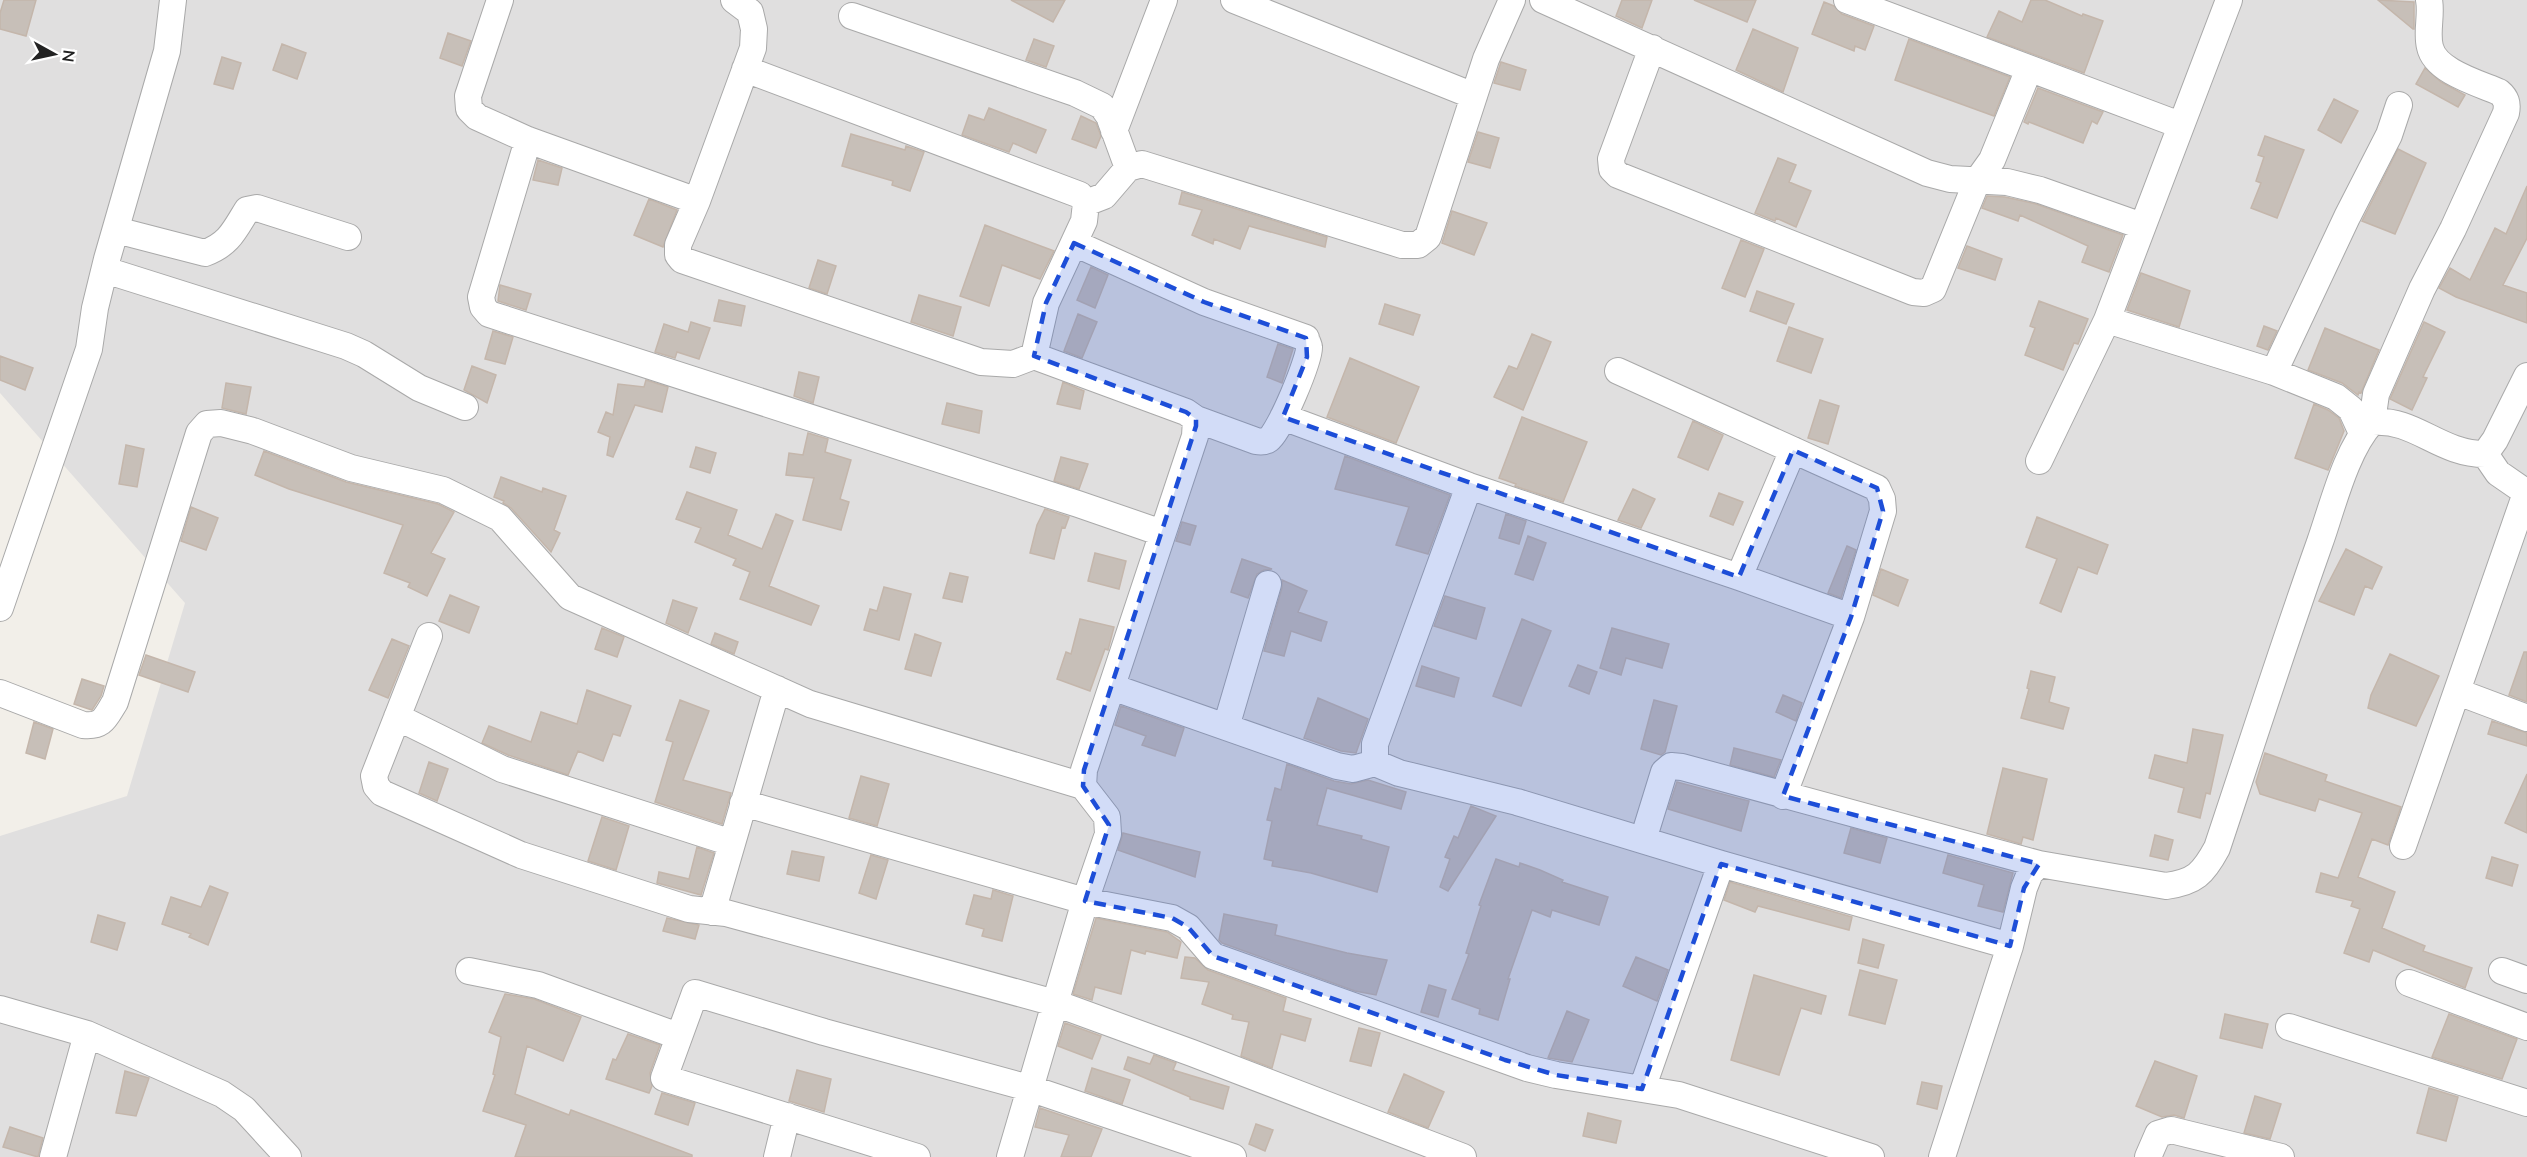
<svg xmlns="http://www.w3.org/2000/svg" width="2527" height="1157" font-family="Mulish,sans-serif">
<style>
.residential{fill:#e0dfdf}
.building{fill:#c7bfb8;stroke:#c4b6ab;stroke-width:1.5}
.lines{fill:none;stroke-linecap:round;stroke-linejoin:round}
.minor-casing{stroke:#a9a9a9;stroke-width:28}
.minor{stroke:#fff;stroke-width:26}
.marked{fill:#1d4ed8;fill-opacity:0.2;stroke:#1d4ed8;stroke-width:4.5;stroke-dasharray:12 8;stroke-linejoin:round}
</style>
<rect width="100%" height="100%" fill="#f2efe9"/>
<path class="residential" d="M0 0H2527V1157H0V836L127 796 185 603 0 393Z"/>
<path class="building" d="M4 0H36L26 36 0 29V13Z
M1011 0H1065L1053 22Z
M1622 0H1652L1642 28 1616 16Z
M1694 0H1756L1747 22Z
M2031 0H2045L2082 16 2083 14 2103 21 2084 73 1987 37 1999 11 2022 22Z
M2378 0 2414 2V29H2413Z
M1824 2 1834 6 1842 14 1874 26 1865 50 1855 46 1854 51 1812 34Z
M1753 29 1798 48 1783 92 1736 70Z
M448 33 471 41 462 66 440 58Z
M1034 39 1054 46 1046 67 1026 60Z
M1909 39 2010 77 1994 116 1895 80Z
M282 44 306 53 297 79 273 70Z
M222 57 241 63 233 89 214 84Z
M1501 62 1526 70 1520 90 1494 83Z
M2425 68 2441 82 2465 95 2458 107 2416 84Z
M2038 88 2103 112 2097 124 2092 121 2083 143 2029 122 2028 124 2024 122Z
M2334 99 2358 111 2341 143 2318 130Z
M989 108 1046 130 1036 153 1013 143 1009 152 962 135 969 115 984 120Z
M1081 116 1096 123 1101 136 1096 148 1072 139Z
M1478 132 1499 138 1490 168 1468 162Z
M851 134 905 150 906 146 924 152 910 191 892 185 893 181 842 166Z
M2265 136 2304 150 2277 218 2251 208 2261 183 2256 181 2264 157 2258 155Z
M2398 149 2426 163 2395 234 2362 221Z
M1778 158 1796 165 1789 182 1811 191 1796 227 1776 218 1775 221 1755 213Z
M538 160 562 168 558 185 533 180Z
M2527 186V238L2503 285 2527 293V323L2456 297 2439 288 2450 268 2470 280 2495 228 2506 234Z
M1182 192 1327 237 1325 247 1249 226 1240 249 1214 239 1213 244 1192 235 1202 210 1179 204Z
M1987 196 2005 197 2036 204 2123 235 2109 272 2082 262 2088 246 2020 215 2018 221 1982 208Z
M649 199 677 210 663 247 634 235Z
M1452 211 1487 223 1474 255 1442 243Z
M985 225 1054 251 1040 279 1002 265 989 306 960 296Z
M1741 240 1764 249 1745 297 1722 288Z
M1967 246 2002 259 1995 280 1958 268Z
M818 260 836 266 827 294 809 288Z
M1091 267 1108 275 1095 308 1077 300Z
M2141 273 2190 291 2179 327 2127 310Z
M500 285 531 294 526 310 498 301Z
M1757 291 1794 304 1786 324 1750 311Z
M919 295 961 307 953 336 911 322Z
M719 300 745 306 741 326 714 321Z
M2039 301 2088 319 2078 344 2074 343 2063 370 2025 355 2035 328 2030 326Z
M1385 304 1420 315 1413 335 1379 324Z
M1078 314 1097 322 1082 358 1064 351Z
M691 322 710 328 699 359 677 352 675 358 655 352 664 324 688 332Z
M2424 322 2445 332 2423 377 2427 378 2412 410 2390 399Z
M2264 326 2277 331 2268 350 2257 346Z
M1789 327 1823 339 1811 373 1777 361Z
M2325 328 2379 350 2361 393 2359 392 2358 395 2342 383 2308 370Z
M493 331 513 337 505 364 485 359Z
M1532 334 1551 342 1523 410 1494 397 1509 366 1517 369Z
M1278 344 1293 349 1282 383 1267 377Z
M0 356 33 368 25 390 0 380Z
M1350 358 1419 387 1396 443 1327 417Z
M472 366 496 375 487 403 464 390Z
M799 372 819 377 813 403 794 396Z
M646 380 668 387 662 412 635 405 613 457 607 455 610 437 598 432 606 412 613 415 618 384 644 387Z
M1063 382 1084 391 1080 409 1057 404Z
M226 383 251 387 246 414 222 408Z
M1820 400 1839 406 1828 444 1808 438Z
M947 403 982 411 979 433 942 424Z
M2314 404 2328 410 2339 418 2344 431 2328 470 2295 458Z
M1522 417 1587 442 1563 502 1515 486 1516 484 1499 478Z
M1693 421 1723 435 1708 470 1678 457Z
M808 433 828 439 825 452 851 460 840 499 849 502 841 530 803 520 814 478 786 475 789 453 803 455Z
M126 445 144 449 137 487 119 484Z
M696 447 716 453 710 473 690 467Z
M264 451 346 482 438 504 454 512 431 553 445 559 427 596 408 587 410 583 384 573 403 525 289 489 255 475Z
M1345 456 1450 495 1428 554 1396 545 1409 507 1335 489Z
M1061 457 1088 464 1079 489 1054 481Z
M501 477 542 492 543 488 566 496 554 530 560 533 551 552 511 508 503 503 504 501 494 497Z
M1633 489 1655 499 1641 528 1618 520Z
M687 492 737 510 728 535 762 549 776 514 793 521 769 586 819 606 811 625 740 599 750 572 733 565 736 559 695 542 701 528 676 519Z
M1719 493 1743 502 1733 525 1710 516Z
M191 507 218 518 206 550 181 541Z
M1045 509 1069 517 1065 528 1062 527 1054 559 1030 553 1037 525Z
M1506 514 1526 521 1519 544 1499 538Z
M2037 517 2108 545 2097 574 2078 567 2061 612 2040 603 2057 559 2026 547Z
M1182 522 1196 526 1190 545 1176 541Z
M1528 536 1546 543 1533 580 1515 574Z
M1847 546 1856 550 1841 598 1828 593Z
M2346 549 2382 567 2372 589 2365 586 2354 615 2319 601Z
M1095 553 1126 561 1119 589 1088 581Z
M1242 559 1272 569 1264 570 1257 574 1248 598 1231 592Z
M1881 569 1908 580 1898 606 1873 595Z
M950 573 968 577 962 602 943 598Z
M1282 580 1307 591 1298 612 1327 622 1321 641 1291 631 1284 656 1264 651 1282 588Z
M884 587 911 594 899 640 864 630 870 609 877 611Z
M450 595 479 607 469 633 439 621Z
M1445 596 1485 608 1476 639 1434 626Z
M673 600 697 608 688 633 666 623Z
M1080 619 1114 627 1108 650 1105 649 1090 691 1057 679 1066 652 1071 654Z
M1522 619 1551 631 1521 706 1493 696Z
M602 628 624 637 617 657 595 649Z
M1612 628 1669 644 1662 668 1626 658 1621 675 1600 668Z
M715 633 738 642 734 654 711 644Z
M915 634 941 643 931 676 905 669Z
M392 639 409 646 388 698 369 690Z
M2524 652H2527V702L2509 695Z
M2390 654 2439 676 2416 726 2368 708 2371 695Z
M146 655 195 672 188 692 139 675Z
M1578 665 1597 672 1589 694 1569 686Z
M1422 666 1459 678 1454 697 1416 686Z
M2031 671 2055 677 2049 702 2069 708 2063 729 2021 718 2029 689 2027 688Z
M82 679 104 686 101 696 92 710 74 704Z
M587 690 631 706 620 736 613 734 603 761 578 751 568 775 508 755 482 743 489 726 531 742 541 712 577 724Z
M1783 695 1802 703 1796 721 1776 712Z
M1318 698 1368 719 1356 753 1341 751 1304 738Z
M680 700 709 711 683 780 731 793 722 824 655 802 673 742 666 740Z
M1654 700 1677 706 1665 752 1661 755 1641 749Z
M1121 706 1184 728 1175 756 1142 745 1146 736 1115 725Z
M2492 721 2527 733V746L2488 734Z
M34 722 53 729 45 759 26 753Z
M2193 729 2223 735 2210 794 2206 793 2200 818 2178 812 2184 788 2149 778 2155 755 2187 763Z
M1734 748 1781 760 1774 777 1730 765Z
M2265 753 2327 775 2325 781 2401 807 2388 845 2372 839 2358 877 2395 892 2382 928 2425 946 2423 951 2472 968 2465 988 2373 950 2369 962 2344 953 2360 909 2351 906 2353 901 2316 892 2321 873 2338 878 2362 813 2319 799 2315 811 2260 794 2256 782Z
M429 762 448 769 437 801 419 793Z
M1287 764 1334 781 1351 784 1368 780 1406 792 1401 809 1327 788 1317 825 1362 836 1361 839 1389 847 1377 892 1311 873 1272 866 1273 861 1264 859 1272 821 1267 820 1275 788 1281 790Z
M2003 768 2047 779 2033 840 2023 837 2021 844 1987 834Z
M2527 774V833L2505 823Z
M861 776 889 784 877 826 849 818Z
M1677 782 1749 801 1741 831 1668 809Z
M1471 806 1496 816 1448 891 1440 887 1450 859 1445 857 1454 836 1458 838Z
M602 817 629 826 616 870 588 861Z
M1851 828 1887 838 1880 863 1844 853Z
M1123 833 1200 852 1195 877 1118 850Z
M2155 835 2173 840 2168 860 2150 856Z
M697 847 714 853 701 895 657 883 659 872 689 879Z
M792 851 824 857 819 881 787 874Z
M871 855 888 860 876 899 859 893Z
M1948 855 2013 873 2003 912 1978 906 1984 885 1943 873Z
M2492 857 2518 865 2512 886 2486 878Z
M1496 859 1519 867 1520 863 1540 870 1563 880 1562 882 1608 897 1599 925 1552 910 1550 917 1532 910 1508 979H1510L1498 1020 1479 1014 1480 1009 1452 999 1469 954 1466 953 1481 906 1479 905Z
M1730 882 1852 917 1849 930 1758 906 1755 912 1724 900Z
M210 886 228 893 208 945 189 937 191 934 162 924 171 897 201 907Z
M993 890 1013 896 1002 941 982 936 984 929 966 924 974 895 991 899Z
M1224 914 1277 925 1275 935 1347 953 1387 960 1376 995 1355 991 1222 943 1219 940Z
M98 915 125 923 117 950 91 942Z
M667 918 699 925 695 939 663 931Z
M1096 918 1167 932 1181 942 1177 958 1146 951 1145 954 1131 950 1121 994 1095 987 1092 1000 1073 994Z
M1863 939 1884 945 1878 968 1858 963Z
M1185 957 1195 958 1208 970 1286 998 1283 1011 1311 1019 1305 1041 1281 1034 1272 1068 1241 1056 1249 1022 1232 1019 1233 1015 1202 1004 1209 982 1181 978Z
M1636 957 1668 970 1657 1001 1623 986Z
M1860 970 1897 980 1885 1024 1849 1015Z
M1754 975 1826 996 1821 1014 1801 1008 1779 1075 1731 1060Z
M1429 985 1446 990 1438 1017 1421 1012Z
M505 994 534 999 581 1017 563 1061 527 1046 515 1094 569 1115 571 1110 692 1155V1157H515L526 1125 483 1111 495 1075 493 1074 501 1037 489 1032Z
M1567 1011 1589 1020 1572 1062 1548 1058Z
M2225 1014 2268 1024 2262 1048 2220 1038Z
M2449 1014 2517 1039 2502 1079 2432 1057Z
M1065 1023 1101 1036 1092 1059 1058 1046Z
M1359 1028 1380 1033 1371 1066 1350 1061Z
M628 1034 660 1045 650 1073 652 1086 649 1093 606 1079 613 1059 616 1060Z
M1154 1055 1176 1063 1173 1070 1229 1087 1223 1109 1190 1099V1097L1124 1069 1128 1057 1150 1064Z
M2155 1061 2197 1076 2184 1118 2174 1115 2162 1117 2136 1106Z
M1092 1068 1130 1080 1122 1104 1085 1091Z
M797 1070 831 1079 824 1112 789 1101Z
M125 1071 149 1078 136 1116 116 1113Z
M1404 1074 1444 1092 1428 1128 1388 1112Z
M1922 1082 1942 1086 1937 1109 1917 1104Z
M2429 1088 2458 1097 2446 1141 2417 1133Z
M662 1093 695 1103 688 1125 655 1114Z
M2255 1096 2281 1104 2270 1139 2244 1133Z
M1040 1108 1102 1129 1091 1157H1061L1069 1135 1035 1127Z
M1588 1113 1621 1121 1616 1143 1583 1136Z
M1256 1124 1273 1130 1265 1151 1249 1144Z
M10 1127 43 1138 38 1157 3 1147Z"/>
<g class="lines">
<defs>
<path id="minor" d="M500 0 468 96 469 109 477 117 528 140 697 201
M734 0 750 12 754 29 753 48 697 201 678 245V255L682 260 981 362 1013 364 1034 356 1186 412 1196 419 1195 436 1084 770 1083 786 1107 817 1108 834 1085 901 1010 1157
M1234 0 1474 96
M1543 0 1927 173 1950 179 2007 182 2040 190 2142 226
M1847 0 2180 125
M852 16 1075 93 1102 106 1109 116 1128 168
M1652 48 1611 159 1612 169 1618 175 1913 292 1924 293 1933 289 1977 181 1992 160 2029 69
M745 69 1080 195 1086 203 1084 221 1046 303 1034 356
M1114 131 1164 0
M528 140 481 297 483 307 489 314 1078 504 1162 533
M1086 203 1104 196 1128 168 1142 164 1402 245H1418L1428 237 1486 59 1512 0
M116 230 205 253C229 244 234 231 247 210L257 208 348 237
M1074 243 1204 302 1306 338C1306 340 1309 345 1309 347 1310 359 1279 433 1269 439 1265 442 1261 442 1256 441L1196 419
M105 270 346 346 364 354 419 388 465 407
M2107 320 2274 372 2336 397 2351 409 2362 433
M1618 371 1877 488 1882 499 1883 511 1851 617 1783 796
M2274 372 2347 217 2389 135 2399 105
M1283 417 1469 486 1739 577 1851 617
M2372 422 2376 394 2422 289 2453 229 2506 113C2508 103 2506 98 2499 92 2478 83 2435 71 2430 47 2426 32 2432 15 2429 0
M2485 454 2498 473 2527 493
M2039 461 2107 320 2229 0
M1739 577 1793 450
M0 608 89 349 95 308 107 259 167 51 173 0
M429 636 374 776 376 786 382 793 521 855 689 909 726 913 1055 1003 1192 1053 1463 1157
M1112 687 1337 766 1353 769 1375 763 1399 773 1517 802 1721 864 2010 946
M2458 692 2527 718
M0 693 83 725C103 727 105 718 115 702L199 433 207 424 221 423 253 431 351 468 443 490 500 518 570 597 810 704 1083 786
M397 717 502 769 732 843
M1226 727 1268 584
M1375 763V744L1469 486
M743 803 1085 901 1172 918 1188 927 1213 956 1527 1068 1556 1075 1679 1095 1871 1157
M1643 840 1664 772 1671 766 1682 767 2039 864
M2403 846 2526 493
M712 912 777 689
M469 971 538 985 678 1036
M2502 971 2527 980
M2409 983 2527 1027
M0 1009 87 1034 222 1094 244 1109 288 1157
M2289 1027 2527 1103
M1642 1089 1721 864
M53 1157 87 1034
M777 1157 787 1116
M917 1157 664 1078 695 993 824 1032 1029 1088 1233 1157
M1942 1157 2010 946 2024 888 2030 873 2039 864 2166 886C2195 882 2203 874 2217 848 2251 746 2284 643 2320 542 2333 505 2346 450 2372 422 2415 418 2439 454 2485 454L2495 440 2527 376
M2148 1157 2158 1134 2171 1130 2281 1157"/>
</defs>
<use href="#minor" class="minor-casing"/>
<use href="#minor" class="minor"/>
</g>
<path class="marked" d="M1074 243 1204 302 1306 338 1307 357 1283 417 1739 577 1793 450 1877 488 1883 511 1851 617 1783 796 2039 864 2024 888 2010 946 1721 864 1642 1089 1556 1075 1505 1060 1213 956 1188 927 1172 918 1085 901 1109 825 1083 786 1084 770 1196 426V419L1186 412 1034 356 1046 303Z"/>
<g transform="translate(54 54) rotate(98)" stroke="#ffffff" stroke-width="4.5" paint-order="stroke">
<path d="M0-4.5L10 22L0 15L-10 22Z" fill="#222222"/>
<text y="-9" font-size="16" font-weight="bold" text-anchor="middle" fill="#222222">N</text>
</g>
</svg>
